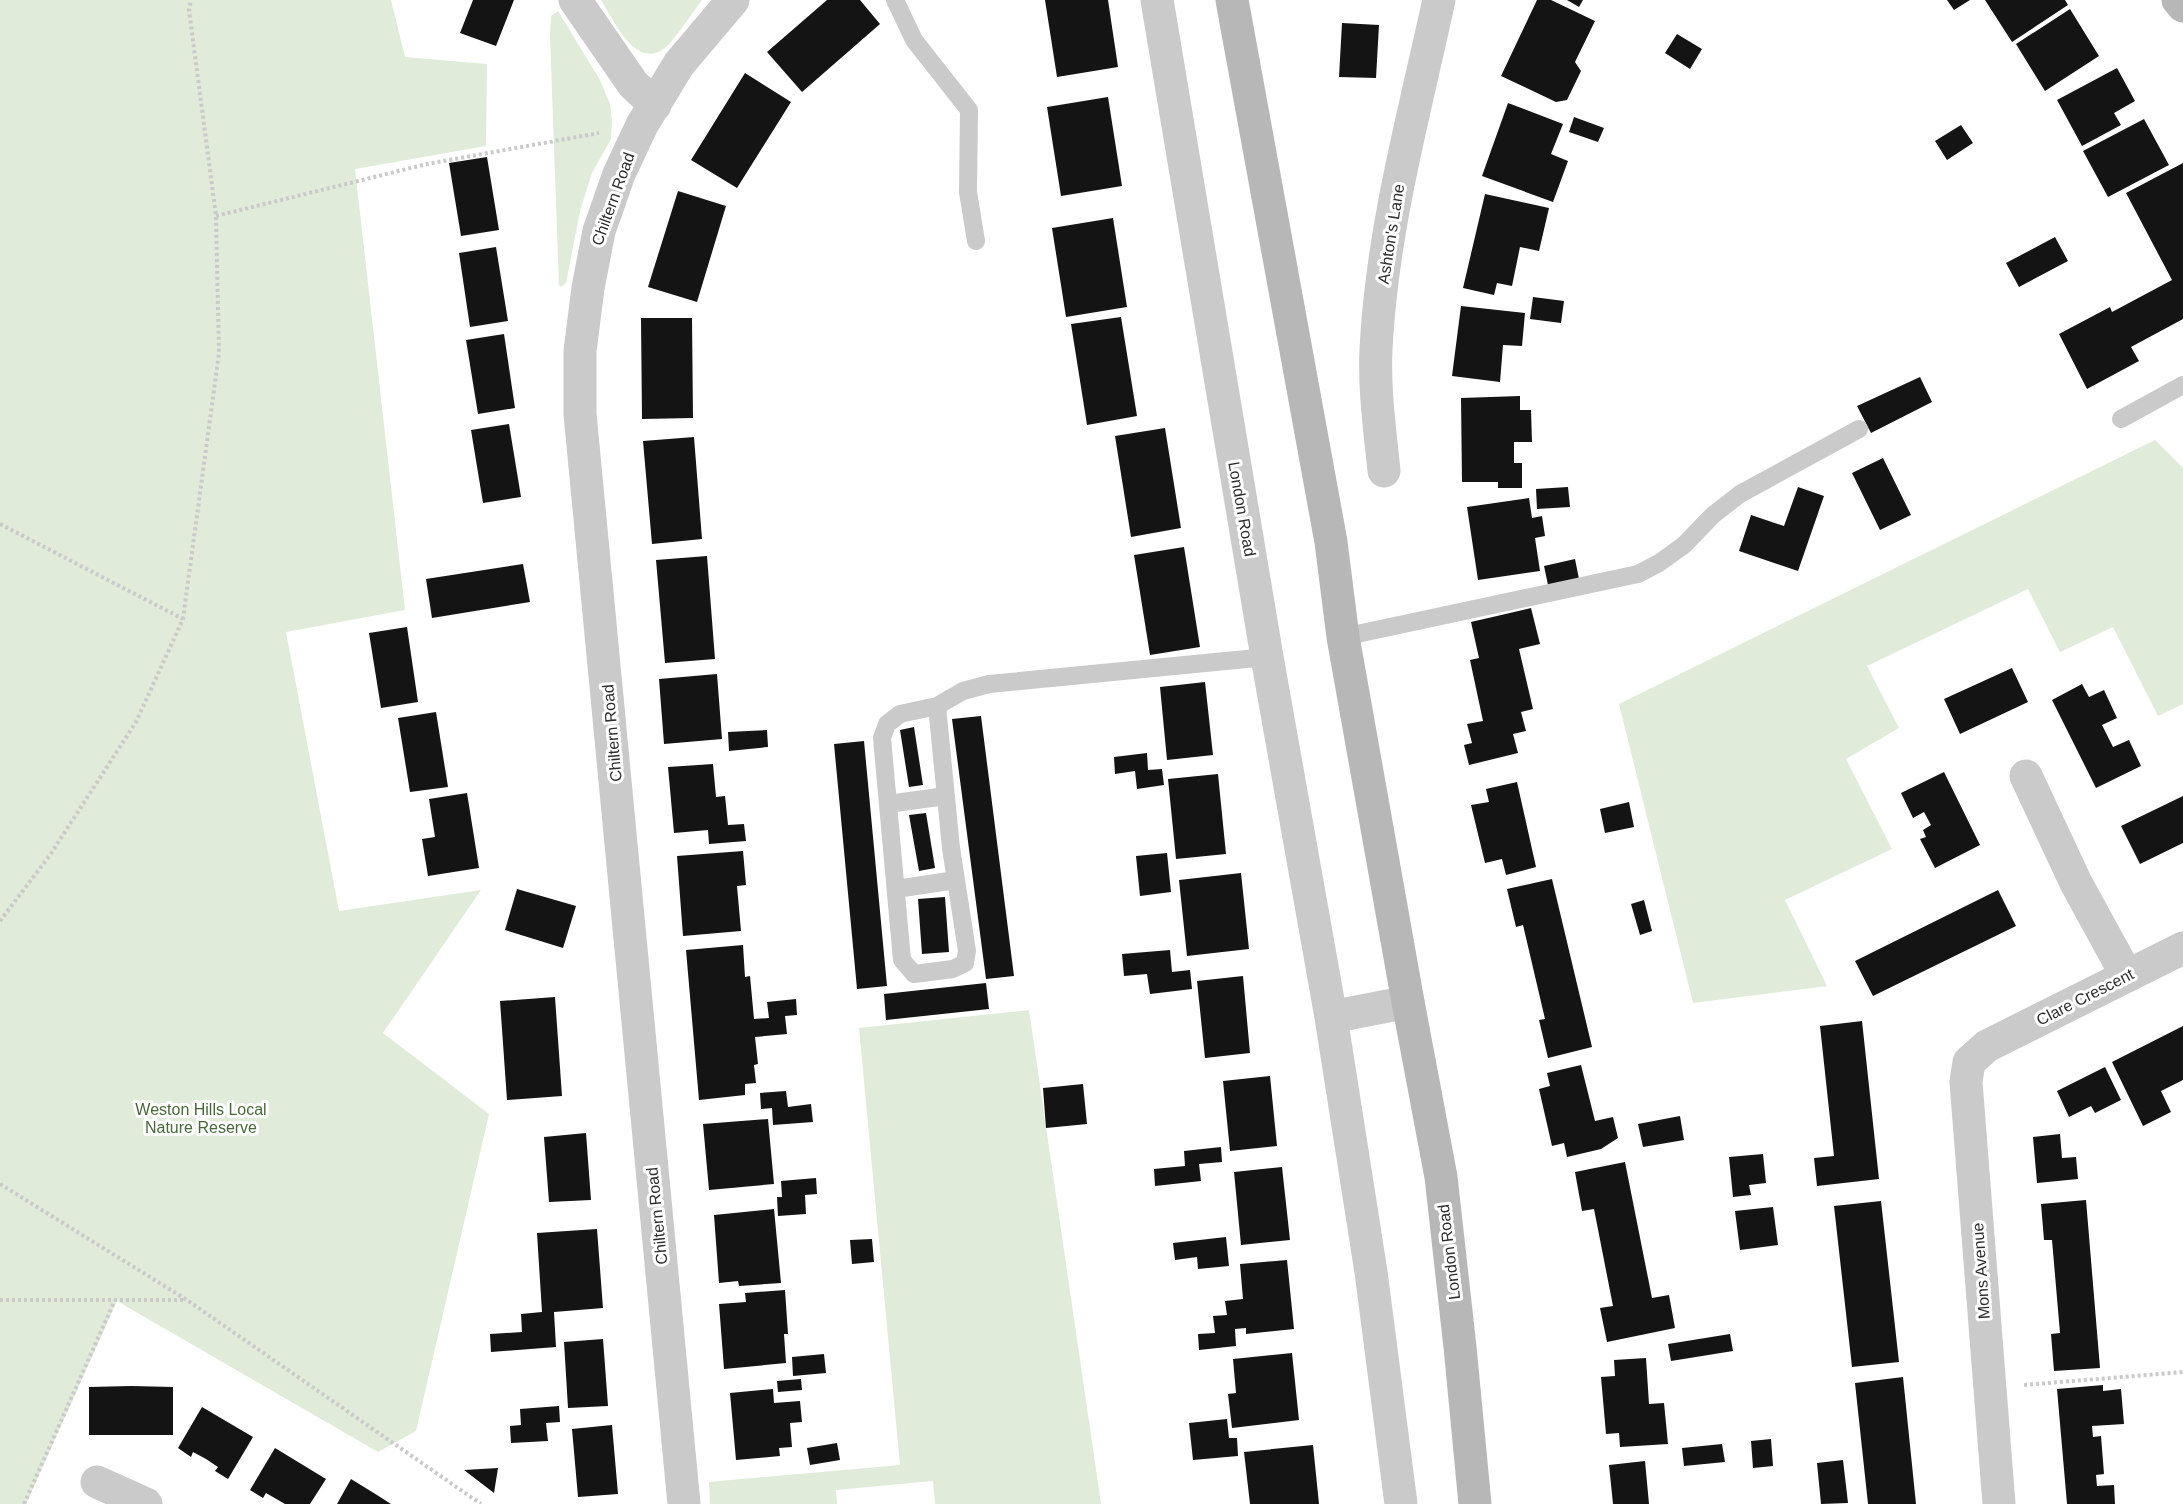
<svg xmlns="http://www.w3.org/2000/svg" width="2183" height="1504" font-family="Helvetica,sans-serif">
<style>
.green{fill:#e0ebda}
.building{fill:#141414}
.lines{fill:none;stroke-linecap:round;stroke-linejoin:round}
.path{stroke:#cacaca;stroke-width:4;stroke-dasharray:3 3;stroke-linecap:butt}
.lane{stroke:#cacaca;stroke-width:18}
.street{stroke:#cacaca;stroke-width:33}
.secondary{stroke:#b7b7b7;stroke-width:33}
.labels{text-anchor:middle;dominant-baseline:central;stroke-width:6;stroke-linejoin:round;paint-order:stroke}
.street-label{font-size:16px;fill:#2d2d2d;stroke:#fff}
.park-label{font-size:16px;fill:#48683a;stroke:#fff}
</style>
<rect width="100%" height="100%" fill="#fff"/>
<path class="green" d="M0 0H391L405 57 487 64 486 146 355 169 405 610 286 632 339 911 481 890 383 1033 489 1114 416 1431 378 1452 117 1301 26 1504H0Z
M601 0H702C691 14 682 29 671 42 639 78 615 22 601 0Z
M558 11 600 80 610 104 612 121 611 139 592 173 580 211 566 283 561 287 559 285 550 36 551 16Z
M2155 440 2183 468V704L2158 716 2113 627 2060 652 2028 589 1867 666 1899 728 1846 759 1892 849 1785 900 1827 986 1693 1003 1619 704Z
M1029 1010 1101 1504H935L933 1481 836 1490 837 1504H710L709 1482 900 1465 859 1028Z"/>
<path class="building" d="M473 0H514L496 46 460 33Z
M827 0H860L880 24 802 92 767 52Z
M1045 0H1108L1118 67 1057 77Z
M1537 0H1551L1595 21 1575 62 1581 71 1567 100 1556 102 1501 76Z
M1567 0H1583L1579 7Z
M1947 0H1970L1954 10Z
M1985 0H2065L2068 5 2012 42Z
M2070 9 2099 56 2045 91 2016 44Z
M1342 23 1379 25 1376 78 1339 77Z
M1677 34 1702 49 1690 69 1665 53Z
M2117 68 2135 101 2114 113 2121 125 2082 146 2057 100Z
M745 73 791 102 737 188 691 160Z
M1108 97 1122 186 1061 196 1047 107Z
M1508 103 1563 124 1551 154 1568 161 1553 202 1482 176Z
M1574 117 1604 128 1598 142 1569 132Z
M2144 119 2169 165 2108 197 2083 151Z
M1961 125 1973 143 1947 160 1935 141Z
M487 157 499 230 461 236 449 163Z
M2183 163V319L2131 347 2139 361 2087 389 2059 334 2110 307 2112 312 2172 280 2126 193Z
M678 191 726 206 697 302 648 287Z
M1485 194 1549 208 1539 251 1520 247 1512 286 1497 283 1494 295 1463 288Z
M1113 218 1127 307 1066 317 1052 228Z
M2055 237 2068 261 2019 287 2006 263Z
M496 247 508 321 470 327 459 253Z
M1533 297 1564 301 1561 323 1530 319Z
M1461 306 1525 313 1522 346 1503 345 1500 382 1452 376Z
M1121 317 1137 416 1087 425 1071 324Z
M641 318H692L693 418 642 419Z
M504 334 515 408 478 414 466 340Z
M1920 377 1932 402 1871 433 1857 406Z
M1520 396V410H1531L1532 442H1514V463H1522V488H1498V482H1462L1461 398Z
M509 424 521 497 483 503 471 430Z
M1165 428 1181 528 1131 537 1115 436Z
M694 437 702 539 652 544 643 441Z
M1883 458 1911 515 1880 530 1852 473Z
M1568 487 1570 507 1537 509 1536 489Z
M1798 487 1824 496 1798 571 1739 551 1751 515 1784 526Z
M1529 498 1532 518 1542 516 1545 536 1535 538 1540 571 1478 580 1467 507Z
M1184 547 1200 647 1150 655 1134 555Z
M707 556 715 659 665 663 656 560Z
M1575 559 1579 579 1548 585 1544 566Z
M523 564 530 602 432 618 426 579Z
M1531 608 1540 644 1519 649 1533 709 1521 712 1526 731 1513 734 1518 753 1469 765 1464 745 1472 743 1467 724 1483 721 1470 660 1479 658 1471 622Z
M407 627 418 702 381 708 369 633Z
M2012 668 2028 702 1960 734 1944 699Z
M717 674 722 739 664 744 659 679Z
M1205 682 1213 755 1167 760 1160 687Z
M2082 684 2089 697 2104 690 2117 718 2102 725 2113 747 2129 740 2141 766 2096 788 2052 700Z
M436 712 448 787 410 792 398 718Z
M981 716 1014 976 986 979 952 719Z
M914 727 923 785 909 787 900 730Z
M767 730 768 747 729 751 728 732Z
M864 741 887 986 857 989 834 744Z
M1147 753 1148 770 1162 769 1164 785 1137 789 1135 771 1115 774 1114 757Z
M713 764 716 797 725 796 728 825 744 824 746 841 709 844 708 830 674 833 668 767Z
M1944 772 1980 845 1935 868 1920 839 1926 837 1923 830 1931 825 1924 812 1913 818 1901 793Z
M1218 774 1226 854 1176 859 1168 779Z
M1517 782 1536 867 1506 875 1502 859 1485 863 1471 805 1489 802 1486 789Z
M467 793 479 868 428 876 422 839 435 837 429 799Z
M2183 796V843L2140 864 2121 826Z
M1629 802 1634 827 1605 833 1600 809Z
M926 813 935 868 919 871 909 815Z
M743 851 746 885 737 886 741 931 683 936 677 856Z
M1167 853 1171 892 1140 896 1136 856Z
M1241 873 1249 949 1187 956 1179 880Z
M1552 879 1592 1047 1548 1058 1539 1020 1545 1019 1523 925 1516 927 1507 889Z
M517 889 576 906 563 948 505 930Z
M1998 890 2016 926 1873 996 1855 961Z
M945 897 949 952 922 954 918 899Z
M1644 900 1652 931 1640 935 1631 904Z
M743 945 745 977 750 976 754 1019 769 1018 767 1002 796 999 797 1015 785 1016 787 1034 755 1037 758 1064 754 1065 756 1083 745 1084V1095L699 1100 686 950Z
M1170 950 1172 972 1190 970 1192 989 1150 994 1147 974 1124 976 1122 954Z
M1243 976 1250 1053 1205 1058 1197 981Z
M986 983 989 1009 886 1020 884 994Z
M555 997 562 1096 507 1100 500 1001Z
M1862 1021 1879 1179 1817 1186 1814 1158 1834 1156 1820 1026Z
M2183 1026V1080L2161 1091 2171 1112 2143 1126 2112 1062Z
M1581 1065 1595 1121 1613 1117 1618 1138 1601 1149 1567 1157 1564 1143 1552 1146 1539 1089 1550 1086 1547 1073Z
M2105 1067 2121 1100 2095 1113 2091 1106 2069 1117 2057 1091Z
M1270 1076 1277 1146 1230 1151 1223 1081Z
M1083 1084 1087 1124 1046 1128 1043 1088Z
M786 1091 788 1107 811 1104 813 1122 773 1125 772 1108 761 1109 760 1093Z
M1680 1116 1684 1140 1643 1147 1638 1124Z
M768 1119 774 1184 709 1190 703 1124Z
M586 1133 591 1200 549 1202 544 1137Z
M2060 1134 2062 1158 2076 1157 2078 1179 2037 1183 2033 1137Z
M1221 1147 1222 1162 1199 1164 1201 1181 1155 1186 1154 1169 1185 1166 1184 1151Z
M1763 1154 1766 1183 1749 1185 1751 1195 1733 1197 1729 1157Z
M1625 1162 1652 1298 1669 1295 1675 1328 1607 1342 1600 1308 1613 1306 1594 1209 1582 1211 1575 1172Z
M1282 1167 1290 1240 1241 1245 1234 1172Z
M816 1178 817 1194 805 1195 806 1214 778 1216 777 1197H782L781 1181Z
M2086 1200 2100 1368 2054 1371 2051 1334 2060 1333 2052 1240H2044L2041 1204Z
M1881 1201 1899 1362 1852 1367 1834 1206Z
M1773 1207 1778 1245 1740 1250 1735 1211Z
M774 1209 781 1283 739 1286 738 1281 719 1283 714 1215Z
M597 1229 603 1308 554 1312 556 1347 491 1352 490 1334 522 1332 521 1314 542 1312 537 1233Z
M1226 1237 1229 1266 1198 1269 1197 1257 1175 1260 1173 1243Z
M872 1239 874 1262 852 1264 850 1240Z
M1287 1260 1294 1329 1246 1334V1328L1235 1329 1236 1346 1199 1350 1198 1334 1215 1333 1213 1316 1227 1315 1225 1301 1243 1299 1240 1264Z
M785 1290 788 1334H784L786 1363 724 1369 719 1304 746 1302 745 1293Z
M1730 1334 1733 1351 1671 1361 1668 1344Z
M603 1339 608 1406 568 1408 564 1342Z
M1292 1353 1299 1420 1232 1428 1228 1394 1236 1393 1233 1359Z
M824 1354 826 1373 793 1376 792 1357Z
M1646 1358 1649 1404 1664 1403 1668 1444 1620 1447 1619 1433 1606 1434 1601 1377 1615 1376 1614 1360Z
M1903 1377 1916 1504H1868L1855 1383Z
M801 1379 802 1390 778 1392 777 1381Z
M2103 1385V1391L2121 1389 2124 1424 2092 1426 2093 1437 2101 1436 2104 1474 2096 1475 2097 1486 2114 1485 2115 1504H2067L2057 1389Z
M131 1386 173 1387V1435H89V1387Z
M773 1389 774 1403 800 1401 802 1422 790 1423 792 1447 779 1448 780 1456 736 1460 730 1393Z
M559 1406 560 1422 546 1423 548 1441 511 1443 510 1426 521 1425 520 1409Z
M202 1407 253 1437 228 1479 215 1471 218 1467 206 1459 193 1452 191 1457 178 1448Z
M1227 1419 1229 1438H1237L1238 1456 1193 1460 1189 1423Z
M612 1425 618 1494 578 1497 572 1429Z
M1771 1439 1773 1466 1753 1468 1751 1441Z
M837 1443 840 1460 810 1465 807 1448Z
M1722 1444 1725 1462 1684 1466 1682 1448Z
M1313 1445 1319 1504H1250L1244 1452Z
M275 1448 326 1479 310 1504H285L266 1493 263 1498 250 1490Z
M1843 1460 1848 1503 1821 1504 1817 1463Z
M1645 1461 1649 1504H1613L1609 1465Z
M498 1468 494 1493 464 1470Z
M351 1479 377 1495 391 1504H337Z"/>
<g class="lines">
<path class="path" d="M216 216 427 164 599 133
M0 524 183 619
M0 921 50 855 136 722 183 619 219 353 216 216 189 10 191 0
M0 1184 187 1300 481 1504
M0 1300H186
M2024 1385 2183 1372
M24 1504 115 1300"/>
<path class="lane" d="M895 0 914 40 969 110 968 192 976 241
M2121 419 2183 385
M1343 637 1638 574 1659 563 1684 545 1713 515 1740 494 1859 429
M937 706 900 714 887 724 882 738 902 960 914 974 953 969 965 963 967 951 951 848 937 706 963 691 989 684 1267 657
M888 804 946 796
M896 889 956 880"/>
<path class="street" d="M575 0 633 84 655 105
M1157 0 1267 657 1331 1017 1371 1272 1401 1504
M1384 471C1380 431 1374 389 1376 349 1382 230 1414 115 1439 0
M2026 776 2076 883 2127 976
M1331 1017 1408 1002
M97 1482 146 1504
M684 1504 580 414V351L588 288 599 231 619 174 642 125 679 64 733 0
M1999 1504 1966 1082 1969 1062 1987 1046 2183 948"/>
<path class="secondary" d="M1232 0 1331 542 1343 637 1408 1002 1441 1177 1460 1347 1475 1504
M2178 0 2183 6"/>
</g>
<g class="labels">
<g class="street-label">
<text transform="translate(613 199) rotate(-70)">Chiltern Road</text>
<text transform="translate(1391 234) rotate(-81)">Ashton's Lane</text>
<text transform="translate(1242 509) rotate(80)">London Road</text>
<text transform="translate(612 733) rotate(-95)">Chiltern Road</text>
<text transform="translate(2085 997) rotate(-27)">Clare Crescent</text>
<text transform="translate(657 1216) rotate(-96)">Chiltern Road</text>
<text transform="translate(1449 1252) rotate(-97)">London Road</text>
<text transform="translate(1981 1271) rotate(-94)">Mons Avenue</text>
</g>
<g class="park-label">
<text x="201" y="1109">Weston Hills Local<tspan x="201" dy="18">Nature Reserve</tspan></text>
</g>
</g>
</svg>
